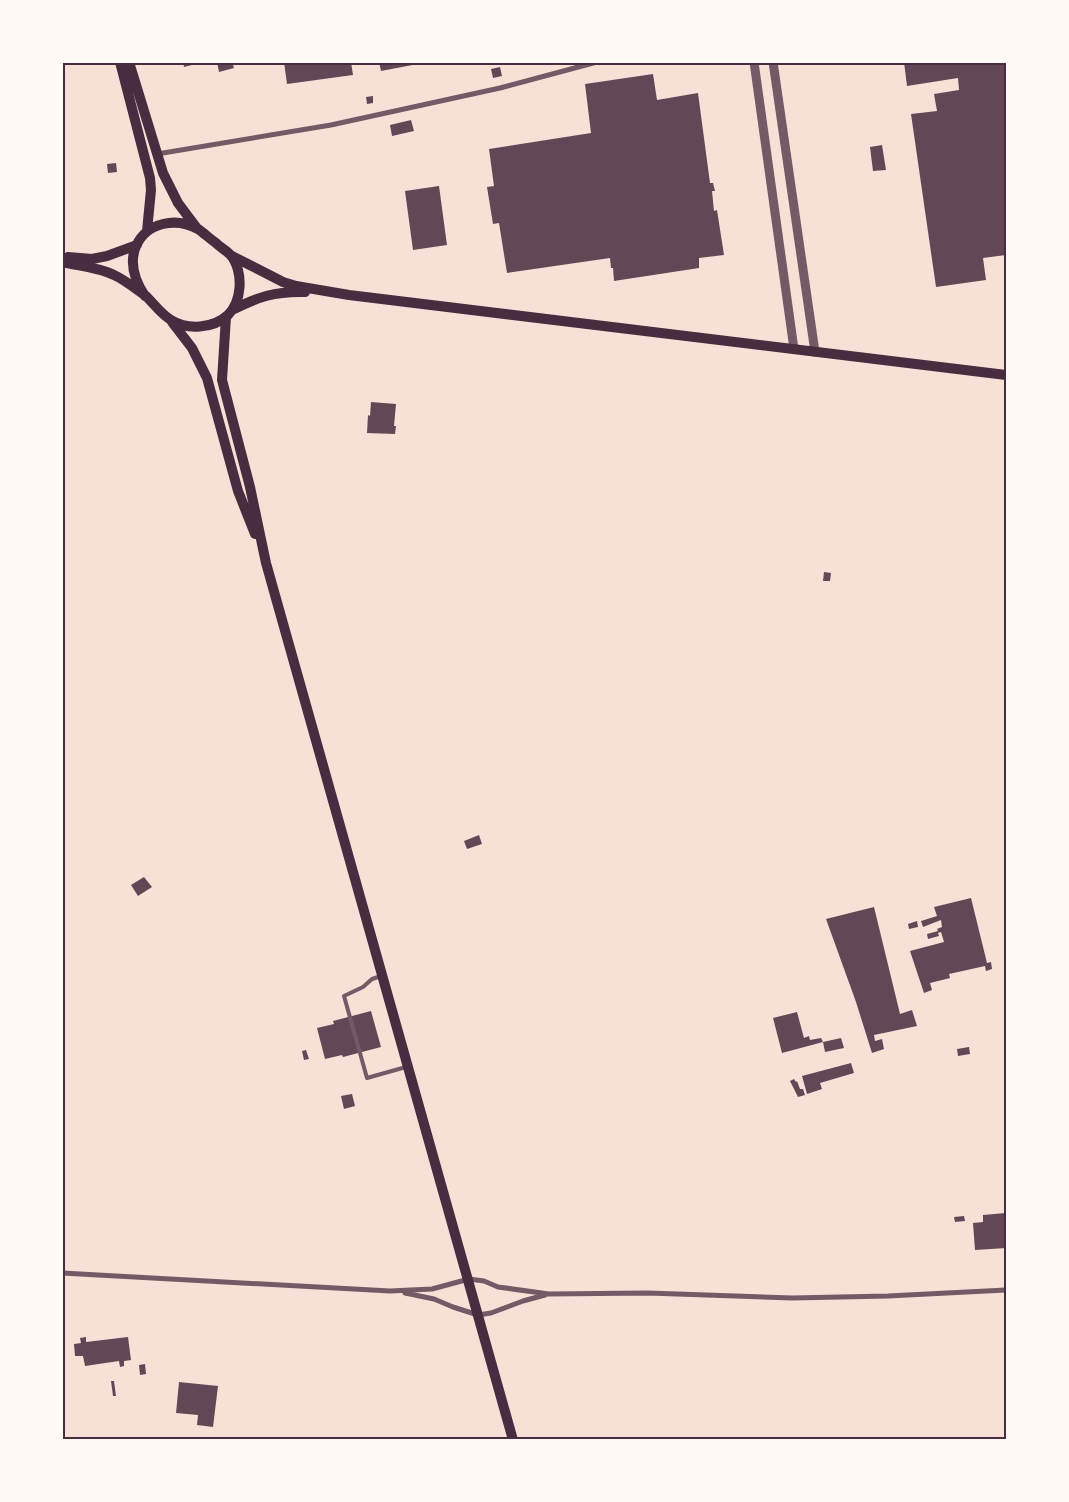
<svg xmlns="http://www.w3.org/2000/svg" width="1069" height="1502" font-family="'Source Sans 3',sans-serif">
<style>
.building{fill:#644757}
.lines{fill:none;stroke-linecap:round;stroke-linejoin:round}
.service{stroke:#755966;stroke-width:4}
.minor{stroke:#755966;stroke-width:5}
.tertiary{stroke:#755966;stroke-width:9}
.secondary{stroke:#4a2c40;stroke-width:10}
.neatline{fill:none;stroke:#4a2c40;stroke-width:2}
</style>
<rect width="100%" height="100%" fill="#f7e1d7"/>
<path class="building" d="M183 62H199L200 63 184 67Z
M217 62H232L234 68 219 72Z
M284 62H351L353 75 287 84Z
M379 62H423V63L381 71Z
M904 62H1006V255L983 258 986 280 936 287 911 114 937 111 934 94 959 90 958 78 907 86Z
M500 67 502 76 493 78 491 69Z
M653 74 657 100 698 93 710 183H713L715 191H712L714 211 717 210 724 255 699 258V268L614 281 613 268H611L610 258 507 273 499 223 493 224 487 187 494 186 489 149 591 133 585 84Z
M373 96V103L367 104 366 97Z
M411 120 414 131 392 136 390 125Z
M882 145 886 170 873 171 870 147Z
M116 163 117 172 108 173 107 164Z
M439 186 447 245 413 250 405 191Z
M371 402 396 404 394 426H396L395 434 367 433 368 415 370 416Z
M824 572 831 573 830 581H823Z
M479 835 482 844 467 849 464 841Z
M144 877 152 887 138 896 131 885Z
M971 898 987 963 991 962 992 969 986 971 985 966 949 974 950 978 930 983 932 990 924 993 910 951 944 942 941 932 938 933 939 936 928 939 927 934 938 931 937 929 942 927 941 920 923 927 921 921 937 916 934 907Z
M874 907 900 1014 912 1010 917 1026 874 1035 875 1041 882 1039 884 1049 872 1053 856 1002 826 919Z
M917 921 918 927 909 929 908 924Z
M371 1011 381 1047 343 1057 342 1055 325 1059 317 1028 334 1024 333 1021Z
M797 1012 804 1038 809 1036 810 1040 821 1038 823 1042 782 1053 773 1018Z
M841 1038 844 1048 825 1052 823 1042Z
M969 1047 970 1054 958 1056 957 1049Z
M306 1050 309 1059 304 1060 302 1051Z
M851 1063 854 1073 820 1083 822 1089 807 1094 802 1076Z
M794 1079 796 1082 797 1081 800 1089H803L805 1095 798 1097 790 1081Z
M352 1094 355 1106 344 1109 341 1096Z
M1006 1213V1248L975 1250 973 1223 983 1222V1215Z
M964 1216 965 1221 955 1222 954 1217Z
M86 1337V1342L128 1337 131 1360 124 1361V1366L120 1367 119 1361 85 1366 83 1356H75L74 1344 81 1343 80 1338Z
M145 1364 146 1374 140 1375 139 1365Z
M111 1381H114L116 1396H113Z
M179 1382 218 1386 213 1427 197 1425 198 1415 176 1413Z"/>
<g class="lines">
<path class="service" d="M381 976 372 979 363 987 344 996 367 1078 406 1067"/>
<path class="minor" d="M157 154 331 125 500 88 597 62
M62 1273 390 1291 432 1289 469 1279 484 1281 498 1287 549 1294 648 1293 792 1298 888 1296 1006 1290
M405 1293 434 1299 453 1307 478 1315 491 1313 523 1301 545 1295"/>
<path class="tertiary" d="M754 62 794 349
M773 62 815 352"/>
<path class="secondary" d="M120 62 150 178 151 190 147 231
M129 62 163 173 178 203 196 227
M232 256 283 282 296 286 349 295 1006 375
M68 257 92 259 107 256 137 245
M62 262C80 266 98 267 114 275 125 280 136 289 146 296 154 304 161 314 171 320 187 330 213 329 228 315 242 301 243 275 233 258 229 252 221 248 216 243 210 239 204 233 198 229 176 217 147 222 136 246 129 263 135 281 145 296
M232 310C258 297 275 291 305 292
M226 317 222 380 250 487 266 563 513 1440
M172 322 192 348 207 378 238 491 255 534"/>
</g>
<rect width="1069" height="1502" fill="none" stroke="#fffaf5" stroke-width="128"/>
<rect x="64" y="64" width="941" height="1374" class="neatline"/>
</svg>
